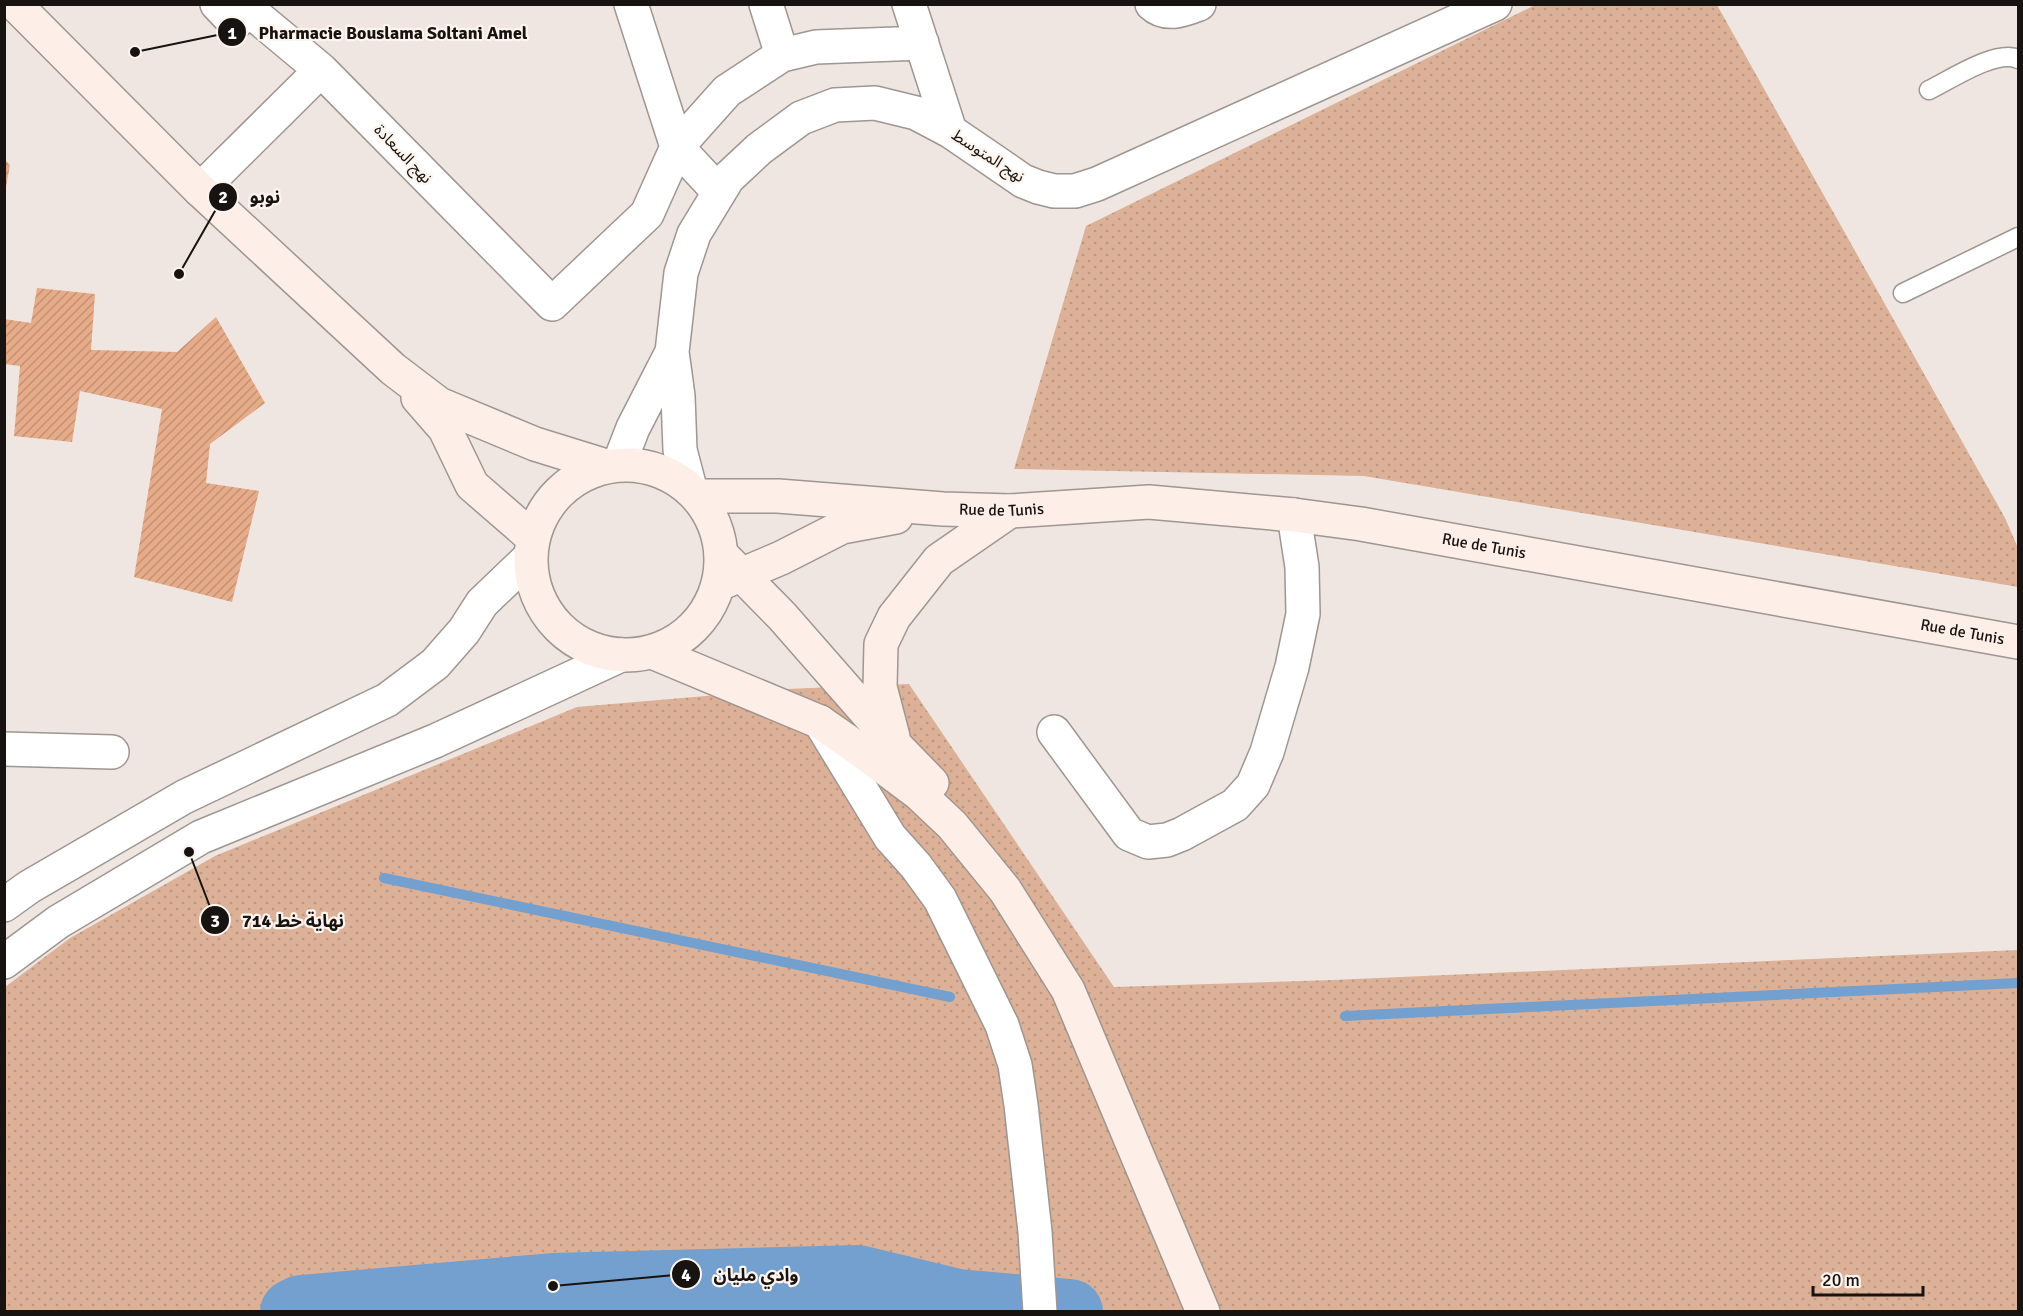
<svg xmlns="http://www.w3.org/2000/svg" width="2023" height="1316" font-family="Signika,'Noto Sans Arabic',sans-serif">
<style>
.grass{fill:url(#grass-dots)}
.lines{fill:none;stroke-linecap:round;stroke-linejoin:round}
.stream{stroke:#73a0cf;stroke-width:10}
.river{stroke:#73a0cf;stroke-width:66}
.building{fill:url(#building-hatch)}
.lane-casing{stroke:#9e9691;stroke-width:21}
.street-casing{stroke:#9e9691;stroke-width:36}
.secondary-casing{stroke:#9e9691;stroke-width:36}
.lane{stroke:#fff;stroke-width:18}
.street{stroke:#fff;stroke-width:33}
.secondary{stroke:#fdefe7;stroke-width:33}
.labels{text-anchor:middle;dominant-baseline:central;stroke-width:4.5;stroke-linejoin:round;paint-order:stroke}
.street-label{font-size:16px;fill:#161311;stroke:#fdf4ee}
.leader{fill:none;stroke:#161311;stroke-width:2}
.callout-dot{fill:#161311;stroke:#fdf4ee;stroke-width:2}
.mark-label{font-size:18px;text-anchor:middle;font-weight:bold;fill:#fff}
.callout-label{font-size:18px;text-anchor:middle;font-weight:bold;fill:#161311;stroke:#fdf4ee;stroke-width:4.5;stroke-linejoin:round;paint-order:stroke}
</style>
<defs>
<pattern id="grass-dots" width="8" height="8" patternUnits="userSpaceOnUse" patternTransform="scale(1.5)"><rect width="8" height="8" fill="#dcb197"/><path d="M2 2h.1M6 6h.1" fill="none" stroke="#bc9781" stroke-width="1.8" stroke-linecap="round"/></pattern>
<pattern id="building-hatch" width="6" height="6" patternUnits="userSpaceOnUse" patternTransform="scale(1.5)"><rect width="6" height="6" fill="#e6ab88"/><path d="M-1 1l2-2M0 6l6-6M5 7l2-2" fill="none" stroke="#c59274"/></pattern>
</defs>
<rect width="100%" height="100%" fill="#f0e6e1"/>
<path class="grass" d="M1535 5H1717L2005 518 2018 548V587L1364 476 1014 469 1086 226Z
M909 684 1114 987 1333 980 2018 950V1311L5 1312V987L70 938 215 856 577 707 786 689Z"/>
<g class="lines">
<path class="stream" d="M384 878 950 997
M1345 1016 2018 983"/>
<path class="river" d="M293 1312 301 1308 553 1286 858 1278 958 1302 1070 1312"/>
</g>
<path class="building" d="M4 159 10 165 6 187H4Z
M37 288 95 294 91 350 177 352 216 317 265 403 210 444 206 483 259 491 232 602 134 577 162 409 80 391 72 442 14 436 20 366 4 364V319L31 323Z"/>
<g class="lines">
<defs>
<path id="lane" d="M1929 90C1950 80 1996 49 2018 59
M1903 293 2018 237"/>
<path id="street" d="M217 4 235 23 254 4
M631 4 677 147 719 192
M766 4 782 55
M909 4 950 131
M1152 4C1166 17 1183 10 1199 4
M249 10 321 70 552 304 647 214 677 147 727 91 782 55 816 47 922 43
M200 190 321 70
M619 464 633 428 672 352
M690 488 680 450 678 396 672 352 681 273 694 234 728 178 759 149 801 118 835 105 875 103 916 113 950 131 1023 181 1038 187 1054 191H1075L1097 184 1495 4
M820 722 890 837 916 866 940 899 1002 1025 1015 1065 1021 1105 1035 1232 1040 1312
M1054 732 1129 834 1148 842 1167 840 1182 834 1235 805 1253 785 1267 752 1292 667 1303 614 1302 567 1294 515
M4 749 112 752
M4 905 29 887 184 797 387 700 435 664 464 631 482 603 530 557
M4 962 58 922 201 837 435 741 621 655"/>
<g id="secondary">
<path d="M15 4 200 190 393 369 439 404 535 444 606 466"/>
<path d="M418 398 445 429 472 485 533 538"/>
<circle cx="626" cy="560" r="95"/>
<path id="s1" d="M699 496H778L943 509 1010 511 1149 502 1294 515 1361 524 2018 642"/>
<path d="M722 555 782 616 895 745 932 783"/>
<path d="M724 582 781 558 842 527 896 517"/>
<path d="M652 652 820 722 866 754 918 793 952 825 1005 890 1068 990 1203 1312"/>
<path d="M893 737 880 687 881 644 894 617 939 560 1010 511"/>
</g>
</defs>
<use href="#lane" class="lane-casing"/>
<use href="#street" class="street-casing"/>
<use href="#secondary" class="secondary-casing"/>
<use href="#lane" class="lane"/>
<use href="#street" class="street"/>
<use href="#secondary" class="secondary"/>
</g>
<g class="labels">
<g class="street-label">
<text transform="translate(403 154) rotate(46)">نهج السعادة</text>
<text transform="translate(988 156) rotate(33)">نهج المتوسط</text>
<text stroke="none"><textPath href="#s1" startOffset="303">Rue de Tunis</textPath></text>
<text stroke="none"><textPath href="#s1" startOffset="789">Rue de Tunis</textPath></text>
<text stroke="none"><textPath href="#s1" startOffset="1275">Rue de Tunis</textPath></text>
</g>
</g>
<path class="leader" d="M135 52L232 32M179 274L223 197M189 852L215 920M553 1286L686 1274"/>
<g class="callout-dot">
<circle cx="135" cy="52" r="6"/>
<circle cx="179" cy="274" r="6"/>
<circle cx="189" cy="852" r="6"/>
<circle cx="553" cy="1286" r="6"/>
<circle cx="232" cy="32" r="15"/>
<circle cx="223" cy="197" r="15"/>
<circle cx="215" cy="920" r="15"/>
<circle cx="686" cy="1274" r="15"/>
</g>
<g class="mark-label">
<text x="232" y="39">1</text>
<text x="223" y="203">2</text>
<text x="215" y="927">3</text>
<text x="686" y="1281">4</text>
</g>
<g class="callout-label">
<text x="393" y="39">Pharmacie Bouslama Soltani Amel</text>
<text x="265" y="203">نوبو</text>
<text x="293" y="927">نهاية خط 714</text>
<text x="756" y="1281">وادي مليان</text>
</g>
<rect width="2023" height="1316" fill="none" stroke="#161311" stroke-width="12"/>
<path d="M1813 1286v9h110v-9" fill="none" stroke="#161311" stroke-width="3"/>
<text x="1822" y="1286" font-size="18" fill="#161311" stroke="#fdf4ee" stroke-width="4.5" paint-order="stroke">20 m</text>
</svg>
